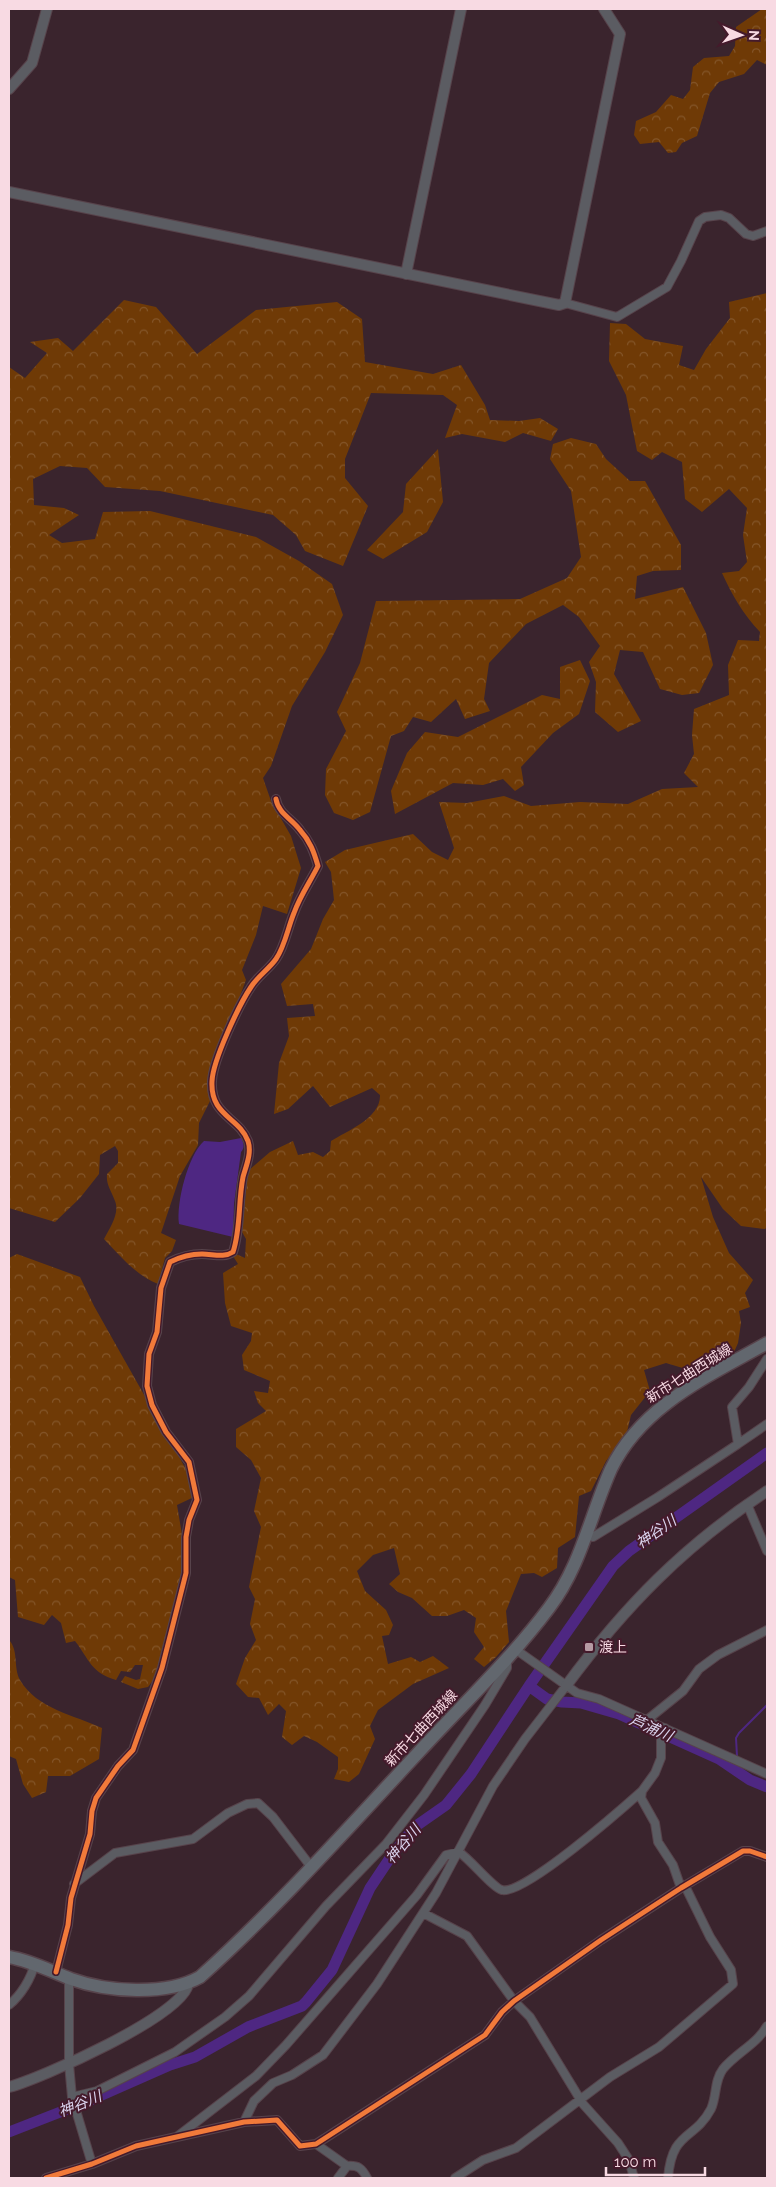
<svg xmlns="http://www.w3.org/2000/svg" width="776" height="2187" font-family="Raleway,'Noto Sans JP',sans-serif">
<style>
.forest{fill:url(#forest-crowns)}
.water{fill:#4e2782}
.lines{fill:none;stroke-linecap:round;stroke-linejoin:round}
.stream{stroke:#4e2782;stroke-width:2}
.river{stroke:#4e2782;stroke-width:11}
.minor-casing{stroke:#57434b;stroke-width:10}
.tertiary-casing{stroke:#57434b;stroke-width:12}
.primary-casing{stroke:#57434b;stroke-width:15}
.minor{stroke:#5b5c62;stroke-width:8}
.tertiary{stroke:#5b5c62;stroke-width:10}
.primary{stroke:#62676e;stroke-width:12}
.cycleway-casing{stroke:#441a2b;stroke-width:8}
.cycleway{stroke:#f17a3a;stroke-width:5}
.poi-dot{fill:#b69aa3;stroke:#441a2b;stroke-width:2}
.labels{text-anchor:middle;dominant-baseline:central;stroke-width:4;stroke-linejoin:round;paint-order:stroke}
.street-label{font-size:14px;fill:#f8dae3;stroke:#441a2b}
.poi-label{font-size:14px;fill:#f8dae3;stroke:#441a2b;text-anchor:start}
.water-label{font-size:15px;font-style:italic;fill:#dad3ed;stroke:#441a2b}
</style>
<defs>
<pattern id="forest-crowns" width="20" height="18" patternUnits="userSpaceOnUse" patternTransform="scale(1.25)"><rect width="20" height="18" fill="#6f3a06"/><path d="M2 6a3 3 0 1 1 6 0M12 15a3 3 0 1 1 6 0" fill="none" stroke="#84562a"/></pattern>
</defs>
<rect width="100%" height="100%" fill="#3a242d"/>
<path class="forest" d="M762 9H767V65L757 60 744 74 719 82 710 93 697 136 682 143 676 152 668 153 659 142 640 144 634 135 636 121 656 112 671 95 683 99 690 90 693 67 704 58 729 56 735 46 736 27Z
M767 293V1227L765 1229 741 1226 723 1209 701 1177 713 1217 729 1253 753 1280 745 1293 750 1307 739 1311 741 1323 738 1343 734 1352 707 1370 696 1372 666 1363 644 1370 650 1391 631 1415 626 1436 606 1461 591 1491 579 1496 575 1537 558 1548 557 1568 542 1577 534 1573 521 1574 506 1611 509 1642 496 1657 484 1667 474 1659 484 1647 474 1632 476 1618 464 1610 447 1616H432L412 1598 398 1592 389 1584 400 1574 394 1548 373 1555 357 1571 365 1591 386 1610 393 1625 389 1635 382 1636 388 1664 411 1657 420 1662 433 1656 449 1668 413 1684 378 1710 370 1726 375 1739 359 1774 349 1782 334 1779 338 1769V1757L317 1742 304 1736 292 1745 282 1737 286 1711 279 1704 268 1715 259 1698 248 1697 236 1684 245 1658 256 1640 250 1624 255 1599 249 1587 261 1527 254 1511 261 1478 251 1460 236 1447V1429L266 1411 258 1403 254 1391 268 1393 270 1381 244 1370 242 1355 251 1341 252 1333 231 1326 225 1303 223 1273 238 1264 233 1256 236 1254 245 1258 246 1239 242 1232 248 1171 270 1152 293 1141 298 1155 313 1152 323 1157 330 1151 331 1141C347 1131 381 1118 380 1095L372 1088 330 1107 313 1086 288 1109 274 1114 279 1063 289 1036 287 1018 315 1016 313 1004 287 1006 281 984 311 949 323 919 334 900 331 872 325 862 345 850 413 834 432 852 448 860 454 848 439 802 467 803 504 796 531 806 580 802 628 804 662 789 698 787 684 773 694 754 692 735 694 709 729 695 728 665 738 640 759 641 760 632C743 614 732 595 722 573L739 571 747 562 743 535 747 508 729 489 702 512 685 499 682 462 662 452 652 460 637 451 626 395 609 361 610 323 626 324 645 339 683 346 679 365 694 370 706 349 730 318 729 302Z
M124 300 156 307 197 354 256 310 337 302 362 319 365 362 433 374 461 365 485 405 490 420 519 421 540 418 558 429 551 441 523 433 505 442 462 434 445 438 457 405 443 395 371 393 345 459V478L368 506 343 566 305 551 296 535 273 515 160 491 105 487 87 468 60 466 33 479 34 505 64 508 79 515 49 535 62 543 95 539 103 512 150 511 256 537 299 561 332 584 343 615 325 652 292 706 271 766 263 778 271 801 291 836 301 868 287 914 263 906 256 935 242 970 246 980 218 1054 211 1099 199 1123 198 1145 180 1176 161 1233 176 1240 172 1251 165 1258 158 1284C137 1276 120 1256 104 1239 110 1228 120 1213 115 1201 111 1190 106 1185 107 1174L118 1163V1151L115 1146 100 1155 99 1174 80 1198 55 1222 9 1208V367L25 378 47 353 30 342 58 338 73 351Z
M571 438 596 444 606 459 630 481H645L681 545V570L653 571 637 576 635 599 683 587 706 633 713 665 699 693 682 695 660 689 643 652 620 650 614 674 641 721 618 732 595 712 596 682 589 662 600 646 579 617 563 605 526 624 489 663 484 699 490 711 465 719 456 699 431 722 413 717 404 731 391 736 370 812 353 820 334 813 325 795 326 769 346 731 337 712 360 663 376 601 520 599 567 578 581 557 571 491 550 459 553 444Z
M438 449 443 502 427 532 383 559 367 550 403 512 406 484Z
M580 660 590 681 579 714 553 733 521 767 524 785 515 791 503 779 483 785 453 783 395 814 391 791 407 753 425 732 458 737 542 695 560 699V667Z
M17 1254 80 1277 94 1306 187 1471 194 1497 177 1505 185 1552 181 1578 158 1674 148 1687 138 1689 121 1682 125 1676 136 1680 140 1679 143 1665H135L130 1672 121 1671 116 1680C91 1673 89 1659 75 1641L66 1643 61 1623 52 1615 44 1625 18 1617 15 1580 9 1577V1258Z
M9 1640C19 1651 13 1667 20 1680 37 1709 74 1715 102 1728L99 1759 70 1776H48L46 1792 32 1798 23 1784 16 1759 9 1756Z"/>
<path class="water" d="M241 1138C244 1143 245 1148 241 1152L234 1204 233 1237 179 1224C176 1203 188 1155 204 1141L220 1142Z"/>
<g class="lines">
<path class="stream" d="M737 1756 736 1738 739 1733 767 1705
M730 1767 735 1762"/>
<path class="river" d="M529 1686 547 1699 562 1702 581 1703 619 1714 719 1759 750 1780 767 1787
M9 2132 86 2102 170 2065 195 2057 248 2027 302 2006 306 2002 332 1970 370 1888 392 1855 416 1826 446 1805 471 1774 529 1686 613 1566 629 1551 767 1453"/>
<defs>
<path id="minor" d="M565 303 617 317 667 287 681 261 699 221 705 217 721 215 729 218 746 234 753 236 767 231
M738 1444 767 1424
M747 1504 767 1551
M587 1535 593 1537 658 1497 738 1444 732 1407 749 1387 767 1359
M515 1649 577 1693 599 1699 767 1774
M647 1720 683 1691 699 1669 718 1655 767 1630
M665 1728 661 1737V1758L655 1773 642 1791 641 1798 655 1823 658 1842 673 1865 681 1888
M74 1884 115 1853 193 1839 228 1813 247 1804 258 1803 273 1817 312 1868
M423 1913 467 1936 514 2001 530 2017 583 2104 618 2143 629 2160 634 2178
M56 1972 68 1925 71 1898 90 1834 92 1811 96 1798 118 1766 133 1750 162 1668 186 1573V1537L189 1520 197 1500 189 1462 166 1432 152 1405 147 1386 149 1354 157 1332 161 1288 170 1262C180 1257 190 1254 202 1254 213 1254 224 1258 233 1252 241 1228 238 1202 243 1177 246 1166 252 1153 248 1141 239 1117 210 1116 212 1081 213 1060 239 1005 251 987 258 976 269 969 276 959 285 946 288 927 294 913 300 896 310 882 318 866 314 852 310 841 300 830 292 819 278 813 276 799
M69 1978V2064L72 2097 92 2164
M9 2005C21 1995 31 1979 35 1963
M72 2097 97 2091 175 2052 225 2017 249 1996 326 1906 386 1844 424 1795 485 1705 507 1668V1659
M244 2122 254 2101 273 2083 292 2075 323 2055 377 1984 436 1893 493 1786 525 1739 566 1686
M178 2136 256 2076 286 2045 417 1895 446 1855 459 1852C471 1860 493 1888 502 1890 523 1896 623 1808 642 1791
M316 2144 347 2166 338 2178
M347 2166C358 2165 362 2168 367 2178
M46 2178 92 2164 136 2146 244 2122 277 2120 300 2146 316 2144 485 2035 502 2012 514 2001 601 1940 681 1888 743 1851H750L767 1857
M455 2178 483 2160 516 2148 610 2077 659 2047 733 1984 731 1970 710 1937 685 1886
M668 2178C672 2130 694 2141 711 2109 717 2096 714 2081 723 2069 736 2053 757 2044 767 2026"/>
<path id="tertiary" d="M9 89 32 63 47 9
M9 192 559 305 565 303 620 34 604 9
M406 274 461 9
M566 1686C625 1606 684 1546 767 1491
M9 2087C40 2079 184 2015 188 1984"/>
<path id="primary" d="M9 1957C32 1961 50 1971 71 1979 107 1992 166 1996 200 1977 278 1907 347 1829 418 1753 462 1705 510 1660 549 1608 581 1566 590 1516 611 1469 642 1405 709 1376 767 1343"/>
</defs>
<use href="#minor" class="minor-casing"/>
<use href="#tertiary" class="tertiary-casing"/>
<use href="#primary" class="primary-casing"/>
<use href="#minor" class="minor"/>
<use href="#tertiary" class="tertiary"/>
<use href="#primary" class="primary"/>
<defs>
<path id="cycleway" d="M56 1972 68 1925 71 1898 90 1834 92 1811 96 1798 118 1766 133 1750 162 1668 186 1573V1537L189 1520 197 1500 189 1462 166 1432 152 1405 147 1386 149 1354 157 1332 161 1288 170 1262C180 1257 190 1254 202 1254 213 1254 224 1258 233 1252 241 1228 238 1202 243 1177 246 1166 252 1153 248 1141 239 1117 210 1116 212 1081 213 1060 239 1005 251 987 258 976 269 969 276 959 285 946 288 927 294 913 300 896 310 882 318 866 314 852 310 841 300 830 292 819 278 813 276 799
M46 2178 92 2164 136 2146 244 2122 277 2120 300 2146 316 2144 485 2035 502 2012 514 2001 601 1940 681 1888 743 1851H750L767 1857"/>
</defs>
<use href="#cycleway" class="cycleway-casing"/>
<use href="#cycleway" class="cycleway"/>
</g>
<rect class="poi-dot" x="584" y="1642" width="10" height="10" rx="2.5"/>
<g class="labels">
<g class="street-label">
<text transform="translate(689 1373) rotate(-32)">新市七曲西城線</text>
<text transform="translate(421 1728) rotate(-47)">新市七曲西城線</text>
</g>
<g class="poi-label">
<text x="599" y="1647">渡上</text>
</g>
<g class="water-label">
<text transform="translate(656 1532) rotate(-35)">神谷川</text>
<text transform="translate(651 1728) rotate(24)">芦浦川</text>
<text transform="translate(403 1844) rotate(-50)">神谷川</text>
<text transform="translate(80 2104) rotate(-22)">神谷川</text>
</g>
</g>
<rect width="776" height="2187" fill="none" stroke="#f8dae3" stroke-width="20"/>
<g transform="translate(741 35) rotate(92)" stroke="#441a2b" stroke-width="4" paint-order="stroke">
<path d="M0-4L9 19L0 12L-9 19Z" fill="#f8dae3"/>
<text y="-8" font-size="14" font-weight="bold" text-anchor="middle" fill="#f8dae3">N</text>
</g>
<path d="M606 2167v8h99v-8" fill="none" stroke="#f8dae3" stroke-width="2.5"/>
<text x="614" y="2167" font-size="15" fill="#f8dae3" stroke="#441a2b" stroke-width="4" paint-order="stroke">100 m</text>
</svg>
